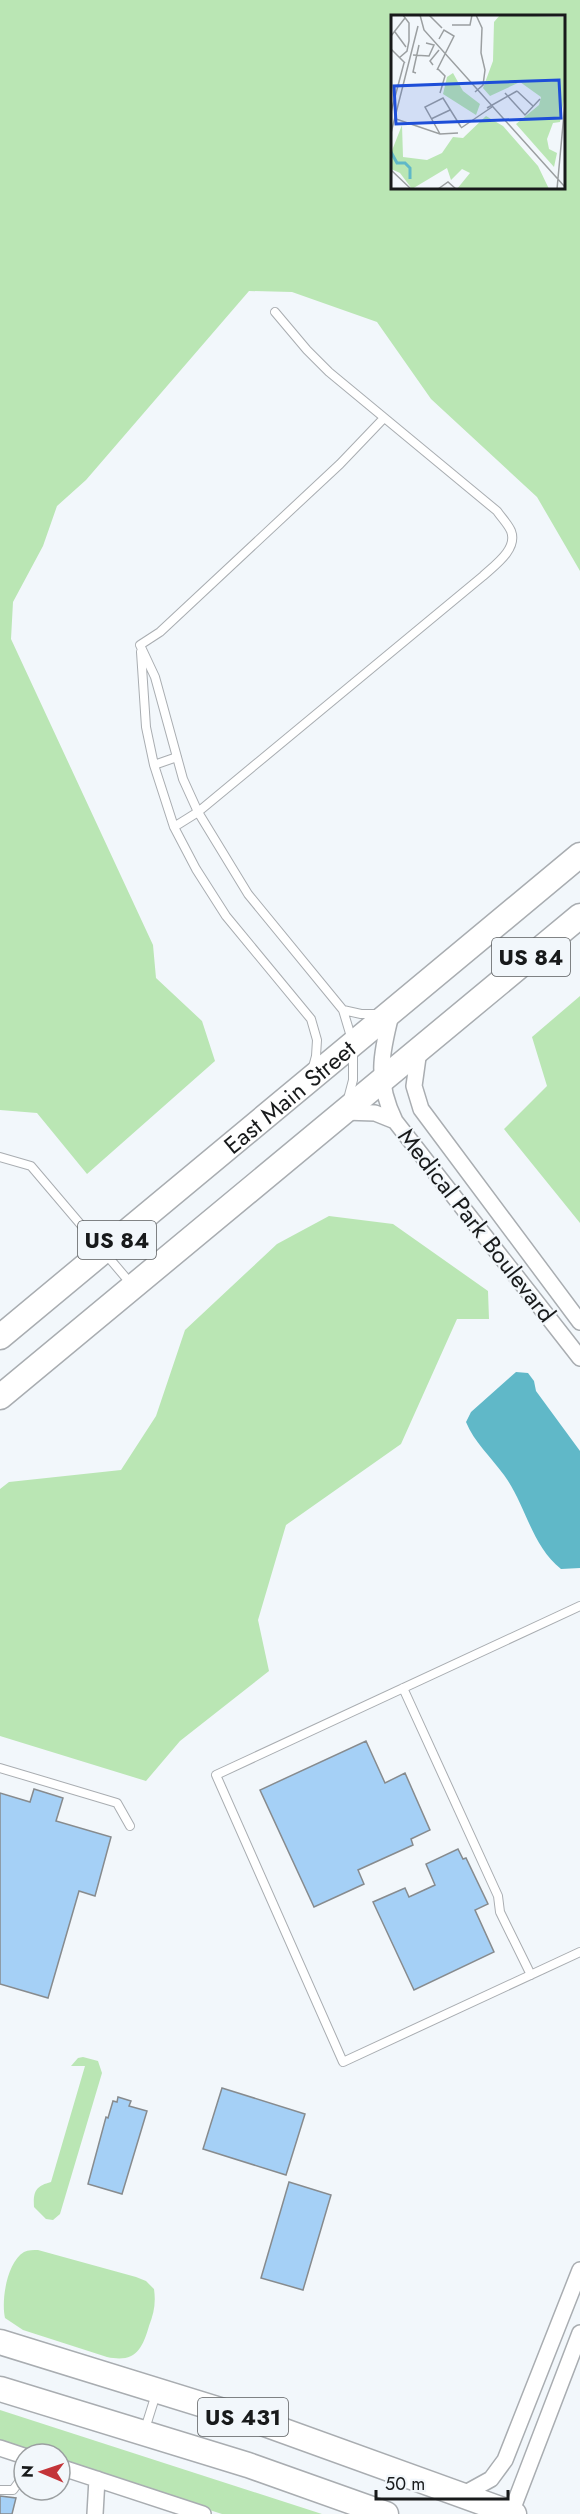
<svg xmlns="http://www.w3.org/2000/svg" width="580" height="2514" font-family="Jost,sans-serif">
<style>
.green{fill:#bae6b4;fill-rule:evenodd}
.water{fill:#60b8c8}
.building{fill:#a5d0f6;stroke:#878b8e;stroke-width:1.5}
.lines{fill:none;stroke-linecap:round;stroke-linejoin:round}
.service-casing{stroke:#a9adb1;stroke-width:10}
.minor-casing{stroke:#a9adb1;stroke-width:18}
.trunk-casing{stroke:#a9adb1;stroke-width:27}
.service{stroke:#fff;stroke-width:8}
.minor{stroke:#fff;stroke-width:15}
.trunk{stroke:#fff;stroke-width:24}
.labels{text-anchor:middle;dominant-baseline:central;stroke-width:4.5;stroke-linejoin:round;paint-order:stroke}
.shield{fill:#f2f7fb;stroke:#595c5e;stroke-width:1.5}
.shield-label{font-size:22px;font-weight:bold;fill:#181a1b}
.street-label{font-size:24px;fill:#181a1b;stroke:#f2f7fb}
.inset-river{fill:none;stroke:#60b8c8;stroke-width:3}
.inset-road{fill:none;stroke:#9b9fa1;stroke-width:1.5}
.view{fill:#1d4ed8;fill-opacity:0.15;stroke:#1d4ed8;stroke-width:3}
.inset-edge{fill:none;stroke:#181a1b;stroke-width:3}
</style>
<rect width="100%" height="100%" fill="#f2f7fb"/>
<path class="green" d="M0 0H580V571L537 497 431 399 377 322 292 292 249 291 86 480 57 506 43 546 13 602 11 639 153 945 156 978 202 1021 215 1061 87 1174 37 1113 0 1110ZM392 16H564V188H392Z
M580 996V1223L504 1129 547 1086 532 1037Z
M329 1216 393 1224 488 1291 489 1319H457L401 1444 286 1525 258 1620 269 1671 180 1741 146 1781 0 1736V1489L9 1482 121 1470 156 1416 185 1330 277 1244Z
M83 2057 98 2061 102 2073 60 2214 53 2220 46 2219 34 2207C33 2191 36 2186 51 2182L85 2066H71L78 2058Z
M38 2250 136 2277 146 2281 154 2289C156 2303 154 2313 149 2326 142 2350 135 2363 107 2357L23 2330 5 2318C1 2300 7 2262 24 2252 28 2250 34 2250 38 2250Z
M0 2410 322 2514H222L60 2462V2454H35L0 2443Z"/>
<path class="water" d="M516 1372 528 1373 534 1381 536 1391 580 1451V1568L561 1569C531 1545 526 1505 504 1475 491 1457 474 1442 466 1422L471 1412Z"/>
<path class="building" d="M366 1741 385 1783 405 1773 430 1830 411 1839 413 1845 358 1870 364 1884 314 1907 260 1790Z
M34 1789 63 1798 56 1821 111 1837 95 1896 79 1891 48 1998 0 1984V1793L30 1802Z
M458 1849 463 1859 466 1858 488 1904 475 1910 494 1952 414 1990 373 1902 405 1888 409 1897 435 1885 426 1864Z
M222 2088 305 2114 286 2175 203 2149Z
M118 2097 131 2101 129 2106 147 2111 122 2194 88 2184 106 2117 108 2118 113 2101 117 2102Z
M289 2182 331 2195 303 2290 261 2278Z
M0 2496 16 2498 12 2514H0Z"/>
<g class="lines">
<defs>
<path id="service" d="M140 645 155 677 183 779 198 812 248 894 343 1010 352 1040
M140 645 160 632 340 464 384 418
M141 652 146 727 154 765 174 827 196 869 226 916 311 1019 317 1040 316 1056 313 1067
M154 765 177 757
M174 827 198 812 483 576C495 565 518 549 511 531 508 524 501 517 497 511L329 372 307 350 275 312
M343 1010 361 1014H379
M348 1099 353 1080V1052
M0 1157 31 1166 132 1285
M580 1606 216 1775 343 2062 580 1952
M403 1688 498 1896 500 1912 531 1975
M0 1768 117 1803 130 1826
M145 2429 156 2394
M0 2490H13L19 2482 24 2463"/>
<path id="minor" d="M392 1011C381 1053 375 1080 395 1121L580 1358
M419 1050 414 1086 421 1109 580 1322
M344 1112 375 1113 395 1121
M0 2448 24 2456
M60 2467 203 2514
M462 2495 491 2479 505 2460 580 2270
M511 2513 580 2333
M95 2514 97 2479"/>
<g id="trunk">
<path id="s1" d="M0 1337 580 855"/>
<path d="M0 1397 580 916"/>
<path d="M0 2342 262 2423 514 2514"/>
<path d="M0 2389 248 2465 386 2514"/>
</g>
</defs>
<use href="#service" class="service-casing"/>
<use href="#minor" class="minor-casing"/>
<use href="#trunk" class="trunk-casing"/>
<use href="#service" class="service"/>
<use href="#minor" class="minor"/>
<use href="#trunk" class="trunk"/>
</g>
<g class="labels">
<g class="shield">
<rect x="492" y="938" width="78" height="38" rx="4.5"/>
<rect x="78" y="1221" width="78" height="38" rx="4.5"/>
<rect x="198" y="2398" width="90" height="38" rx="4.5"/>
</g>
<g class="shield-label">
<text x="531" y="957">US 84</text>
<text x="117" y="1240">US 84</text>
<text x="243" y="2417">US 431</text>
</g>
<g class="street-label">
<text stroke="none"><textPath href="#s1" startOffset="376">East Main Street</textPath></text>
<text transform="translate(477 1225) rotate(52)">Medical Park Boulevard</text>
</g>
</g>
<g transform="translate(391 15)">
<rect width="174" height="174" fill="#f2f7fb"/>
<path d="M109 0 174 2V79L169 107 162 108 156 124 158 134 166 138 163 152 125 109 148 90 150 82 129 67 99 81 92 73 102 46 103 7ZM62 58 72 76 89 89 85 100 52 79 56 62ZM95 101 112 111 147 151 158 174H66L79 158 71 154 60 165 56 153 21 174 9 158 0 154V138L11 110 12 142 36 145 51 138 62 122 72 123Z" fill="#bae6b4"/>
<path class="inset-river" d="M0 137 6 148H14L19 153V164"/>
<path class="inset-road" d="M29 0 33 15 174 172M38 0 51 13M61 10H79L81 0M4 17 15 32M0 21 14 3M0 34 14 48M22 40 38 41 43 30 35 28M8 43 16 36 18 26V8L12 0M42 50 39 46 48 35M47 54 54 61 49 78M46 55 63 21 53 15 48 24M25 58 22 57 28 30M126 76 142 91M84 77 92 70 94 55 90 38 91 13 85 0M114 78 134 100 149 84M96 93 126 76M0 97 13 48M5 104 49 119 67 118M40 104 59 95M70 113 101 92M0 118 27 11M49 119 34 92 52 83 70 112M0 155 20 174M47 174 57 167 65 174M166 174 174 88"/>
<path class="view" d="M168 65 170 103 5 109 3 71Z"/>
<rect width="174" height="174" class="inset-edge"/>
</g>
<g transform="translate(42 2472) rotate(272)"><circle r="28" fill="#f2f7fb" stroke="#9b9fa1" stroke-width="1.5"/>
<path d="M0-4.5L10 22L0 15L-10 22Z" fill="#c33439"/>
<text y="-9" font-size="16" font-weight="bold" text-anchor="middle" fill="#181a1b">N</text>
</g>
<path d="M376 2490v9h132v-9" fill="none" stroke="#181a1b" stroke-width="3"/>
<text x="385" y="2490" font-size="18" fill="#181a1b" stroke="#f2f7fb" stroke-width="4.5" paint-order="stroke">50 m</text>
</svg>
